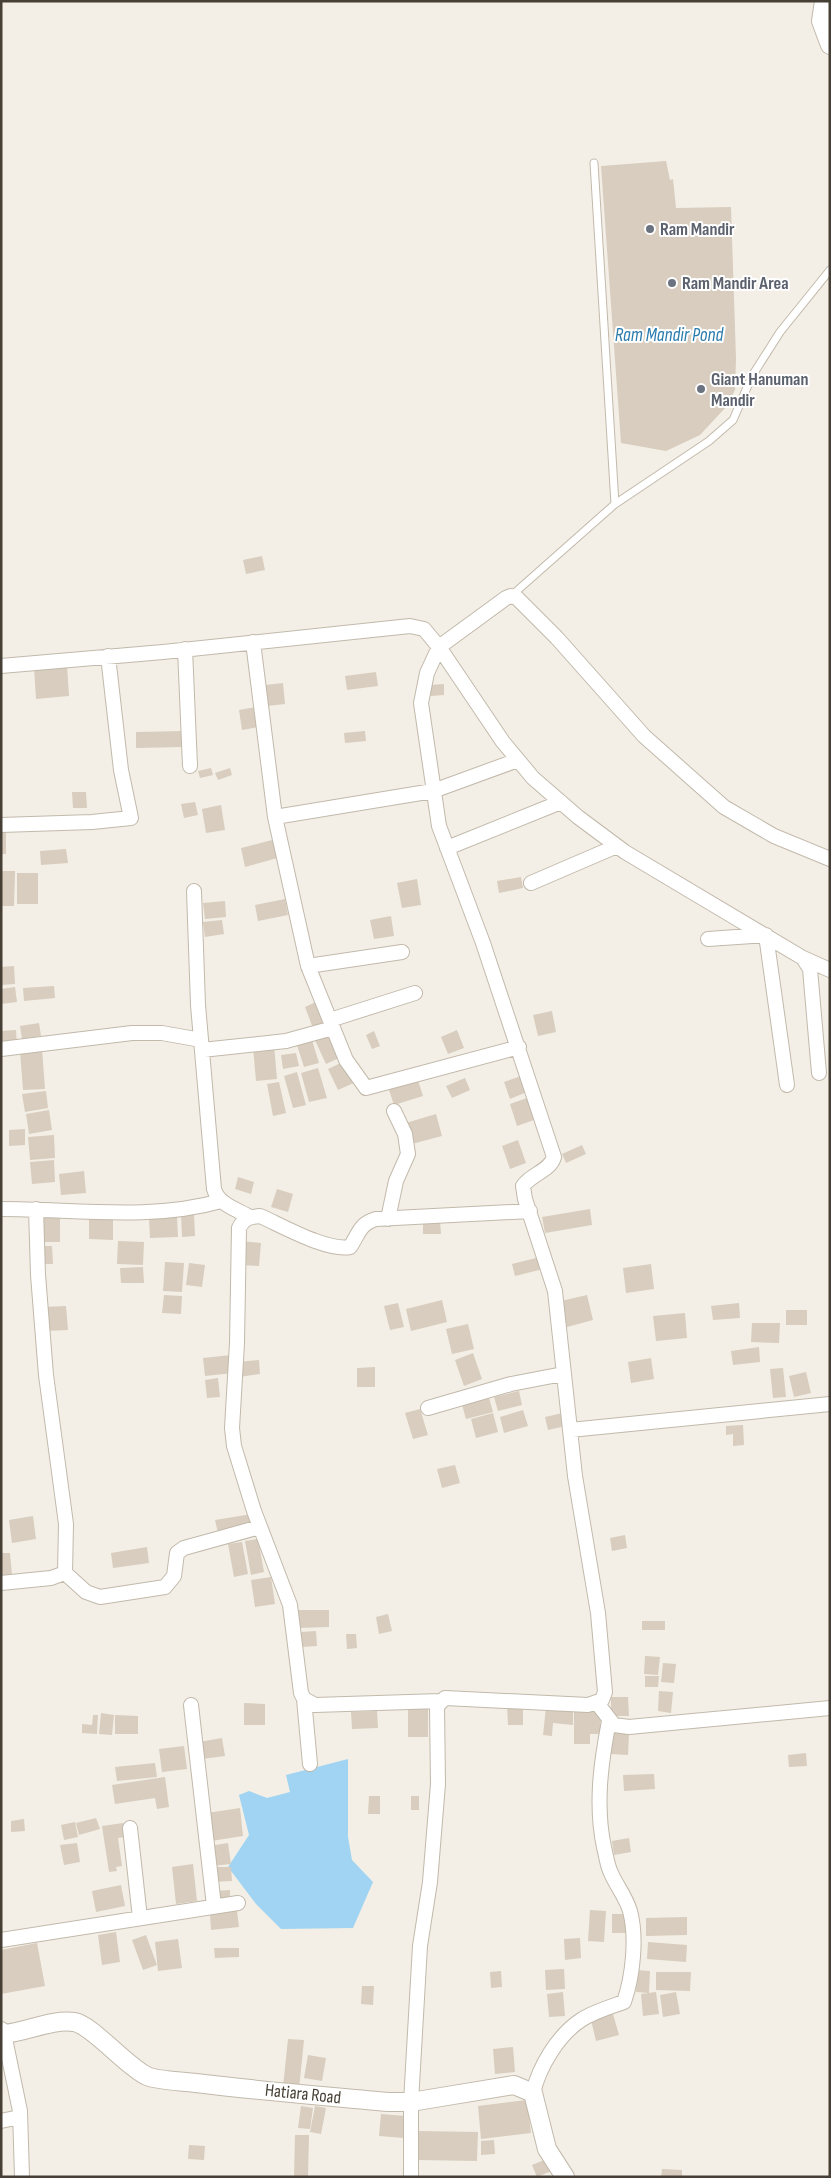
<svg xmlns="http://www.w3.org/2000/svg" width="831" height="2178" font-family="'Sofia Sans Condensed',sans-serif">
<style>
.water{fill:#a0d4f2}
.building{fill:#d8cdbe}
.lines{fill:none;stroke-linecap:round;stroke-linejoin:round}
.service-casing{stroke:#c2b9ab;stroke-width:9}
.minor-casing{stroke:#c2b9ab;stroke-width:16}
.tertiary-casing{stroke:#c2b9ab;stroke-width:20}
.service{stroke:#fff;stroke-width:7}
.minor{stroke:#fff;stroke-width:14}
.tertiary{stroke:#fff;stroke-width:18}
.worship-dot{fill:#6b7280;stroke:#fff;stroke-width:2}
.labels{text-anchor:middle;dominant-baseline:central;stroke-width:4;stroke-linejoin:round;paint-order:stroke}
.worship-label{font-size:18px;font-weight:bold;fill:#5b616d;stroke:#fff;text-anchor:start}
.street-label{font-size:18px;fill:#463f35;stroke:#fff}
.water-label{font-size:19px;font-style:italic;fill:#2a7bad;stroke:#fff}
</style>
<rect width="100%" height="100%" fill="#f3efe6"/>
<path class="water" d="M348 1759V1837L352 1860 373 1882 353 1928 281 1929 256 1904 228 1867 249 1835 239 1795 249 1791 267 1798 290 1792 286 1775Z"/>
<path class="building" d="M666 161 670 180 673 179 676 208 731 207 736 358 735 390 727 406 700 435 666 451 621 443 601 166Z
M262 556 265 570 246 574 243 560Z
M67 665 69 696 36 699 34 667Z
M376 672 378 686 347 690 345 676Z
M283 683 285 704 267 706 265 685Z
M444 684V695L431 696 430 685Z
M256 707 258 727 242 730 239 710Z
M183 731 184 747 136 748V732Z
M365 731 366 741 345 743 344 733Z
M211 768 213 775 200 778 198 771Z
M230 768 232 775 218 780 215 773Z
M72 792H86L87 808H73Z
M195 802 198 815 184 818 181 804Z
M221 805 225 830 206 833 202 809Z
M1 830H6V854H1Z
M276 839 281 857 245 867 241 848Z
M66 849 68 863 41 865 40 851Z
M1 871H15L14 906H1Z
M17 873H38V904H17Z
M521 877 523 888 499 893 497 881Z
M417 879 421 905 402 908 397 883Z
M285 899 288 915 258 921 255 905Z
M225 901 226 917 205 919 203 903Z
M391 916 394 936 374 939 370 920Z
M222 920 224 934 205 937 203 922Z
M14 966 15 984 1 985V967Z
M54 986 55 998 24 1001 23 988Z
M15 987 17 1002 1 1004V989Z
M320 1000 329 1022 313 1028 305 1007Z
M552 1011 556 1032 538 1036 533 1015Z
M39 1023 41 1036 22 1039 20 1026Z
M16 1030 17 1046 1 1047V1031Z
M457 1030 464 1048 448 1054 441 1037Z
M374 1031 380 1046 372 1049 366 1035Z
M329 1032 341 1057 326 1064 314 1038Z
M311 1037 319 1063 304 1067 296 1042Z
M274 1045 277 1079 256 1081 253 1047Z
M42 1049 45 1089 23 1090 20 1051Z
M296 1053 299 1066 283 1069 281 1055Z
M345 1061 356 1082 338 1090 328 1069Z
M318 1068 327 1098 309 1102 301 1073Z
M297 1072 306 1105 293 1108 284 1076Z
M521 1076 527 1092 510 1099 504 1082Z
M417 1077 423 1096 394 1105 388 1087Z
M465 1078 470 1090 452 1098 446 1086Z
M279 1082 286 1113 273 1116 267 1084Z
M46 1091 48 1108 25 1112 22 1094Z
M527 1098 534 1120 517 1126 510 1104Z
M49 1110 52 1130 29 1134 26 1114Z
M436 1114 442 1136 412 1144 406 1123Z
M25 1129V1145L9 1146V1130Z
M54 1135 55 1158 30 1160 28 1137Z
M518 1140 526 1163 510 1169 502 1146Z
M582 1145 586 1154 566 1163 562 1154Z
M54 1160 55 1182 32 1184 30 1162Z
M84 1171 86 1193 61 1195 59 1174Z
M238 1177 254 1182 251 1194 235 1189Z
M277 1189 293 1194 288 1212 271 1207Z
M590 1209 592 1225 545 1233 542 1217Z
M194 1214 195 1236 182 1237 181 1215Z
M177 1216 178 1237 150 1238 149 1218Z
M39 1218H60V1242H39Z
M89 1219H113V1240L89 1239Z
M423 1221H440L441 1234H423Z
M118 1241 144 1242 143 1265 117 1264Z
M240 1241 261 1243 259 1266 238 1265Z
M40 1246H52L53 1264H41Z
M544 1256 547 1268 515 1276 512 1264Z
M165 1262 184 1263 182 1292 163 1291Z
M189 1263 205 1265 202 1287 186 1285Z
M651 1264 654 1289 626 1293 623 1268Z
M143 1267 144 1283H121L120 1268Z
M164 1295 182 1296 181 1314 162 1313Z
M587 1295 593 1320 567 1327 561 1301Z
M442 1300 447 1322 411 1331 406 1309Z
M398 1303 404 1327 390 1330 384 1306Z
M739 1303 740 1318 713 1320 711 1306Z
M66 1306 68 1330 46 1331 44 1307Z
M786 1310H807V1325H786Z
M685 1313 687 1338 656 1341 653 1316Z
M752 1323H780L779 1343 751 1342Z
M468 1324 474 1349 452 1354 446 1329Z
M759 1347 760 1362 733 1365 731 1351Z
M473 1353 482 1379 464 1386 455 1360Z
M231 1355 233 1373 205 1376 203 1358Z
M651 1358 654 1379 631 1383 628 1362Z
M259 1360 260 1374 239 1377 237 1362Z
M375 1367V1387H357V1368Z
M783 1368 786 1397 773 1398 770 1369Z
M806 1372 811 1393 794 1397 789 1376Z
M218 1378 220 1397 207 1398 205 1380Z
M519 1391 522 1405 498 1411 494 1397Z
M488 1394 493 1412 466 1419 461 1401Z
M420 1409 428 1435 413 1439 405 1413Z
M523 1410 528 1426 504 1433 500 1417Z
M493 1413 498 1432 476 1438 471 1419Z
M563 1413 566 1426 548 1430 545 1417Z
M743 1425 744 1445 733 1446V1434L726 1435V1426Z
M455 1465 460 1483 442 1488 437 1469Z
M252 1514 254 1526 218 1533 215 1520Z
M33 1516 36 1539 12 1543 9 1520Z
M625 1535 627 1548 612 1551 610 1538Z
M258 1539 264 1572 251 1575 245 1541Z
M242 1542 248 1574 234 1577 228 1544Z
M147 1547 149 1563 113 1568 111 1553Z
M1 1553H10L12 1575 1 1577Z
M271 1577 275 1604 255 1607 251 1580Z
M298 1610H329V1627L299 1628Z
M388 1614 392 1631 379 1634 376 1617Z
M642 1621H665V1630H642Z
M316 1631 317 1646 300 1647V1632Z
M346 1634H356L357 1648 347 1649Z
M645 1656 660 1657 658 1675 644 1674Z
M663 1663 676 1664 674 1683 661 1682Z
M645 1676H659L658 1687H645Z
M659 1691 673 1692 671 1713 658 1711Z
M611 1697H628L629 1716H611Z
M244 1703 265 1704V1725H244Z
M507 1705 523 1706V1725H508Z
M408 1707H428V1737H408Z
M546 1707 573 1710V1725L553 1723 552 1736 543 1735Z
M377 1711 378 1728 352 1729 351 1712Z
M574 1712H601L600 1734H590V1744H574Z
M101 1713 114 1715 112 1735 99 1734Z
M93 1715H98L97 1734 82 1733V1724L92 1725Z
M115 1715 138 1716V1734H115Z
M611 1733H629L628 1755 610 1754Z
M222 1738 225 1756 202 1759 199 1742Z
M184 1746 187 1769 162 1772 159 1749Z
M806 1753 807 1766 789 1767 788 1755Z
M155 1763 157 1777 117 1781 115 1767Z
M654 1774 655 1789 624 1791 623 1775Z
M165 1777 169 1807 157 1809 155 1798 115 1804 112 1785Z
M369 1796H380V1814H368Z
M411 1796H419V1810H411Z
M240 1808 243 1836 211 1841 207 1813Z
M96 1818 100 1829 79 1835 76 1823Z
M24 1819 25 1831 11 1832V1821Z
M75 1822 78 1837 64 1840 61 1825Z
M123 1823 125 1837 118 1838 122 1866 116 1867 117 1871 109 1872 102 1826Z
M629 1838 631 1852 614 1855 612 1841Z
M77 1843 80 1862 64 1865 60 1845Z
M228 1843 231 1864 212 1866 209 1846Z
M193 1864 197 1901 176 1904 172 1867Z
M212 1867H231L232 1881 212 1882Z
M121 1885 125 1906 96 1912 92 1891Z
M230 1890V1900L215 1901V1891Z
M590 1910 606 1911 604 1942 588 1941Z
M237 1911 239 1927 211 1930 210 1914Z
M612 1914H628V1933H612Z
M687 1917V1935L646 1936V1918Z
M116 1932 120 1962 102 1965 98 1935Z
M146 1935 157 1965 143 1970 132 1940Z
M580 1938 581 1958 565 1960 564 1939Z
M178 1939 182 1968 158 1971 155 1942Z
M648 1942 687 1945 686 1962 647 1959Z
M37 1943 45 1986 1 1994V1950Z
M214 1948H239V1957L215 1958Z
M564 1969 565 1989 546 1990 545 1970Z
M637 1970 650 1971 649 1993 636 1992Z
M501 1971 502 1987 491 1988 490 1972Z
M656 1972H691L690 1991 656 1990Z
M362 1986H374L373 2005 361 2004Z
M563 1992 565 2016 549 2017 547 1994Z
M656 1992 659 2014 643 2016 641 1994Z
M676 1992 680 2014 663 2017 660 1995Z
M613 2014 619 2035 596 2041 591 2020Z
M288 2039 304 2040 299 2089 283 2087Z
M513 2047 515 2072 495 2074 493 2049Z
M308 2055 326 2058 322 2081 304 2078Z
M527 2100 531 2133 481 2139 478 2106Z
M301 2106 313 2108 310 2129 298 2128Z
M315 2106 326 2108 321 2134 310 2132Z
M381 2114 406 2116 404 2138 379 2136Z
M417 2131 478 2132 477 2161 417 2160Z
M295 2135H309L308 2177H294Z
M494 2140 495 2154 481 2155V2141Z
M189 2145 205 2146 204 2160 188 2159Z
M549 2158 554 2170 537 2177 532 2165Z
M662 2169 682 2170V2177H661Z"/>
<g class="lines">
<defs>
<path id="service" d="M594 163 615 504
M511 596 615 504 709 441 733 420 752 376 780 332 830 270"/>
<path id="minor" d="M253 642 275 817 308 966 346 1060 366 1088 519 1047
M185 649 190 766
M1 666 163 652 410 626 424 629 439 647 503 742 533 778 578 817 625 852 803 958 810 969 819 1073
M275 817 433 791 518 760
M1 825 92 822 131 818 121 770 108 656
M447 848 561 802
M531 883 617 846
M194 891 198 1005 214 1189C218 1204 236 1209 250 1217
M708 939 766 935 787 1085
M803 958 830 970
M308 966 402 952
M330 1020 415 993
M1 1049 132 1033H162L201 1040
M202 1050 286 1041 333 1028
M1 1209C74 1209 151 1221 221 1201
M36 1209 38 1275 46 1375 66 1524 65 1573 86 1592 100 1597 165 1587 174 1576 177 1553 184 1548 260 1527
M388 1219 396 1181 408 1154 405 1134 394 1111
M428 1408 511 1384 563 1374
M570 1430 830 1404
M1 1583 51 1578 65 1573
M304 1699 310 1764
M440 1701 315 1705 304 1699 301 1693 290 1605 254 1511 234 1446 232 1428 237 1343 239 1228C244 1218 249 1217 260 1216 283 1226 326 1251 350 1247 359 1234 359 1224 376 1219L530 1211
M597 1703 614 1725 629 1727 830 1708
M191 1705 214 1906
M130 1828 140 1918
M1 1940 238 1903
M4 2034 20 2111 22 2177
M533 2093C539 2067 558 2035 581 2020 593 2012 610 2007 624 2002 633 1976 637 1937 630 1911 626 1897 616 1885 611 1873 607 1865 606 1855 604 1847 595 1805 601 1762 609 1721
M1 2121 20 2117
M411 2177V2102L420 1946 430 1882 438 1784 437 1706 445 1698 588 1705 602 1700 605 1692 598 1613 575 1476 555 1291 525 1199 523 1186C531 1174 550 1171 554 1157L483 943 439 826 421 703 427 673 439 647 506 598 511 596 517 598 557 638 644 736 724 807 774 836 830 859"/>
<path id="tertiary" d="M824 1 821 21 830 45
M1 2031 4 2034C27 2032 51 2019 74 2022 91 2024 127 2067 147 2076 158 2081 183 2081 196 2083 260 2091 325 2096 389 2102H411L514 2085 533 2093 547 2149 565 2177"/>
</defs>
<use href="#service" class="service-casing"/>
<use href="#minor" class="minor-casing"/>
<use href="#tertiary" class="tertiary-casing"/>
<use href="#service" class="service"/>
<use href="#minor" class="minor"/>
<use href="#tertiary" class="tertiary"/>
</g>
<g class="worship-dot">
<circle cx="650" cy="229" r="5"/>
<circle cx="672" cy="283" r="5"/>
<circle cx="701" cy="389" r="5"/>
</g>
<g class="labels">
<g class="worship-label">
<text x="660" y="229">Ram Mandir</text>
<text x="682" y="283">Ram Mandir Area</text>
<text x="711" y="379">Giant Hanuman<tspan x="711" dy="21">Mandir</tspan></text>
</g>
<g class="street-label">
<text transform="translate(303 2094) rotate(6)">Hatiara Road</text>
</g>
<g class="water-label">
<text x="669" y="335">Ram Mandir Pond</text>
</g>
</g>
<rect width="831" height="2178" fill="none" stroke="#463f35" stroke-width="5"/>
</svg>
